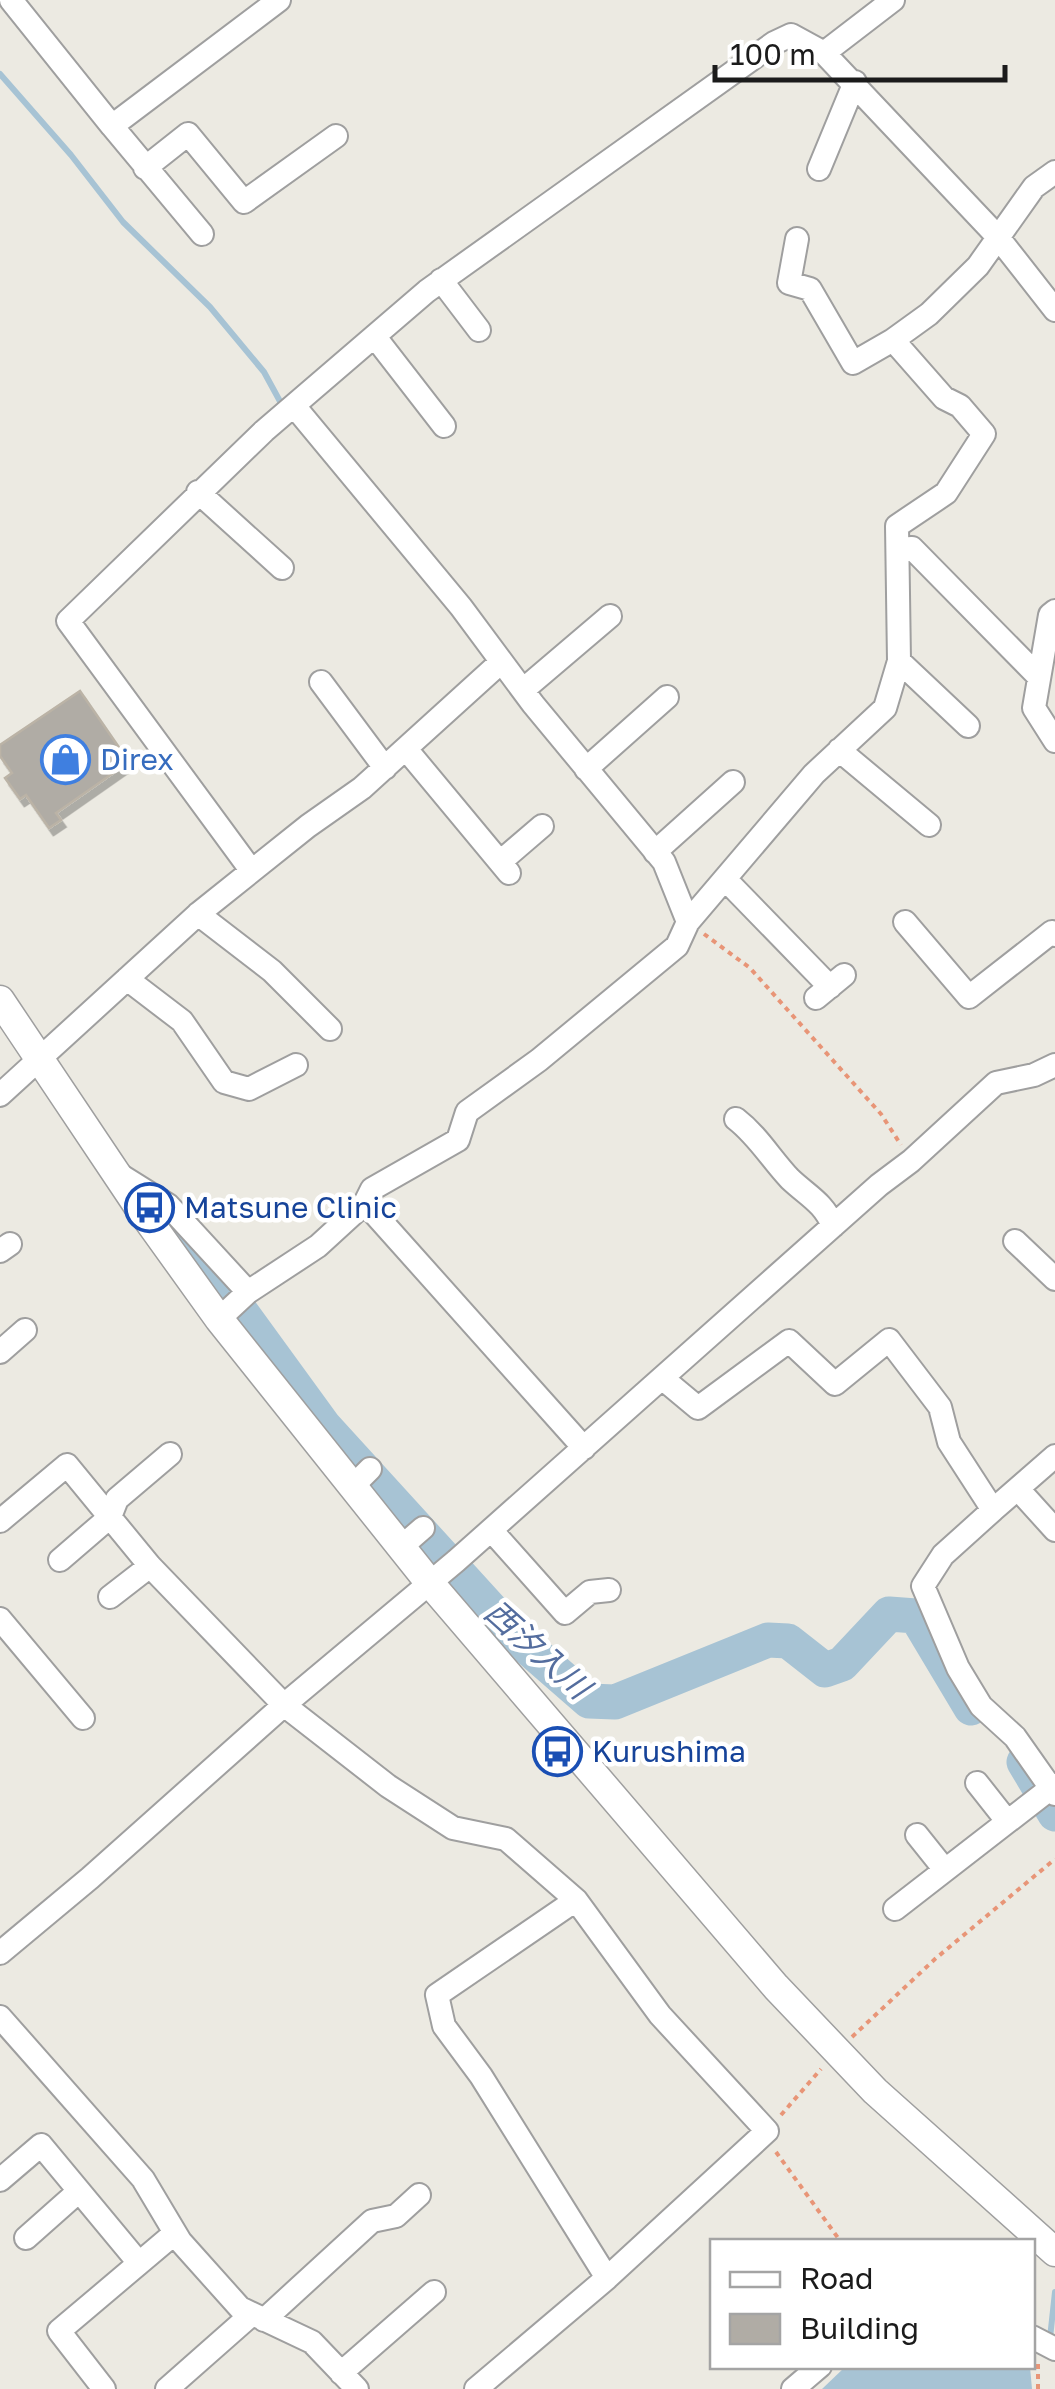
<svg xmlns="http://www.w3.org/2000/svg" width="1055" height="2389" font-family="'Golos Text','Noto Sans JP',sans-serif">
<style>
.water{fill:#a7c3d4}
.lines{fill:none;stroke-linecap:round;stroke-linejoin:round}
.stream{stroke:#a7c3d4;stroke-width:6}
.river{stroke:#a7c3d4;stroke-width:35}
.building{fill:#b0aca5;stroke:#bbb3a6;stroke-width:2.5;filter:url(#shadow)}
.minor-casing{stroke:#9f9f9f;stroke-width:26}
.tertiary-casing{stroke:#9f9f9f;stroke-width:31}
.path{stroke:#e89577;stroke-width:4;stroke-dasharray:5 5;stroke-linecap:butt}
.minor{stroke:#fff;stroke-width:22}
.tertiary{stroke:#fff;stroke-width:28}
.labels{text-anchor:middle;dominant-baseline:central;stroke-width:9;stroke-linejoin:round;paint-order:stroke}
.shop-label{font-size:30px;fill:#366cbe;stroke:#fff;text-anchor:start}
.transit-label{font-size:30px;fill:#164399;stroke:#fff;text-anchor:start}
.water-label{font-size:32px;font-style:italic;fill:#546d9e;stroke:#fff}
</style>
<defs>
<filter id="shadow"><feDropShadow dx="4.5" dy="7" stdDeviation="0" flood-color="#0004"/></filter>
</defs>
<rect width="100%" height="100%" fill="#eceae2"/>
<path class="water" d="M845 2367H1030L1032 2389H822Z"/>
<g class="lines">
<path class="stream" d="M0 74 71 155 123 222 210 307 264 372 282 405
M1050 2338 1055 2292"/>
<path class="river" d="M185 1235 324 1426 519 1640 589 1701 615 1702 768 1640 788 1641 825 1670 842 1664 889 1614 916 1616 971 1708
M1024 1762 1055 1814"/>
</g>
<path class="building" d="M80 691 129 762 56 813 61 820 49 828 26 795 20 799 5 778 12 773 0 756V745Z"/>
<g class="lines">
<defs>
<path id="minor" d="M11 0 112 126 279 0
M824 53 893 0
M112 126 202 234
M145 168 188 134 244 202 336 136
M819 169 855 82
M797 239 789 283 810 289 853 363 893 340
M441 280 479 330
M375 337 444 426
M295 407 461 607 533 704 664 862 688 922
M198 492 282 568
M898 549 912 548 1039 677
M1055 611 1050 615 1034 708 1055 741
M899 661 968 726
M321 682 385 768
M523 690 610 616
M406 749 509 873
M839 750 929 825
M586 769 667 697
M655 852 733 782
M500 862 542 826
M251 870 68 621 264 431 427 291 774 43 791 35 824 53 997 236 1055 310
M725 879 830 987
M198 914 272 971 330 1029
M905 922 969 997 1052 932 1055 935
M127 979 182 1021 224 1082 249 1089 296 1065
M816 998 844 975
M0 1095 198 914 308 826 362 788 501 662
M736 1119C758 1136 771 1159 790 1179 808 1196 824 1203 833 1226
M120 1175 168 1205 248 1292
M1015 1241 1055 1279
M0 1251 10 1244
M219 1319 248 1292 318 1246 365 1203
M0 1352 25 1330
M662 1378 698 1408 789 1341 835 1384 889 1340 940 1407 949 1442 993 1510 943 1555 923 1586 958 1668 981 1706 1015 1737 1055 1794
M584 1448 365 1203 372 1189 458 1140 467 1112 539 1060 677 946 688 922 814 774 885 708 899 661 897 526 946 493 984 434 960 406 944 398 893 340 929 314 978 266 1034 187 1055 172
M352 1487 370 1469
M1018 1489 1055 1530
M993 1510 1055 1456
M0 1521 67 1465 150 1566 284 1705 388 1786 453 1828 506 1839 576 1900 660 2015 767 2131 607 2278 476 2389
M491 1530 565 1613 590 1592 609 1590
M400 1548 423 1528
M60 1560 110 1517 117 1499 170 1454
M110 1597 150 1566
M0 1619 83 1718
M977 1783 1007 1821
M917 1835 945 1870
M576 1900 437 1995 444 2026 481 2076 607 2278
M895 1909 1055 1785
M0 1953 90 1878 284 1705 456 1561 879 1185 911 1161 996 1083 1034 1075 1055 1065
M0 2017 143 2179 180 2241 240 2308 312 2342 357 2389
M0 2180 41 2145 139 2263
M26 2238 79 2191
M264 2320 372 2221 396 2216 419 2195
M1032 2337 1055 2349
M341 2373 434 2292
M104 2389 59 2331 175 2233
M167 2389 252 2314
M793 2389 820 2366"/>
<path id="tertiary" d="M0 1000 140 1209 219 1319 429 1582 776 1987 875 2091 1055 2252"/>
</defs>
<use href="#minor" class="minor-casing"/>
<use href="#tertiary" class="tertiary-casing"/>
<path class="path" d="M704 934 750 968 881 1114 901 1145
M852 2037 935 1959 1055 1859
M781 2115 821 2069
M776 2152 841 2242
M1038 2389V2364"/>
<use href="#minor" class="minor"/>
<use href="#tertiary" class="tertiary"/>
</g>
<defs>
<symbol id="shop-ring" viewBox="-11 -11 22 22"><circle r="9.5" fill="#fff" stroke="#3f7fe0" stroke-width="1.5"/><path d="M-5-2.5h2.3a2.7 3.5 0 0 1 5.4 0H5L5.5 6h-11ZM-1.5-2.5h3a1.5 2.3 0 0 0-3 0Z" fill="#3f7fe0"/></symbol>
<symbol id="bus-ring" viewBox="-11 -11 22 22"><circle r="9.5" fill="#fff" stroke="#1a4fb4" stroke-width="1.5"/><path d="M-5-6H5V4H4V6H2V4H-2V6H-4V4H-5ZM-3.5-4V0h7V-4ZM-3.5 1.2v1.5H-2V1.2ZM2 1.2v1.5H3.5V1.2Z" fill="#1a4fb4"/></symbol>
</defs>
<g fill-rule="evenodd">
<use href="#shop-ring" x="38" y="732" width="55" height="55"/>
<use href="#bus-ring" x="122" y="1180" width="55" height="55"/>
<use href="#bus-ring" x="530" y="1724" width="55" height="55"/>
</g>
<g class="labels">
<g class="shop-label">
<text x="100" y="759">Direx</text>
</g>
<g class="transit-label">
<text x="184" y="1207">Matsune Clinic</text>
<text x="592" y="1751">Kurushima</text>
</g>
<g class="water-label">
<text transform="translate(538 1649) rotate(42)">西汐入川</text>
</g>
</g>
<rect x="710" y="2239" width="325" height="130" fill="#ffffff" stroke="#a4a4a4" stroke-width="2.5"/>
<rect x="730" y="2272" width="50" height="15" fill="#ffffff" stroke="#a4a4a4" stroke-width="2.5"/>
<text x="800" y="2289" font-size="30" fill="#1b1b1b">Road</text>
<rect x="730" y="2314" width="50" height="30" fill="#b0aca5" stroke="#a4a4a4" stroke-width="2.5"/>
<text x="800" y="2339" font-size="30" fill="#1b1b1b">Building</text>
<path d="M715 65v15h290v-15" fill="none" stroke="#1b1b1b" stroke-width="5"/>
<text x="730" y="65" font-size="30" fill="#1b1b1b" stroke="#ffffff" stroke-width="8" paint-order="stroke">100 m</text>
</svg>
